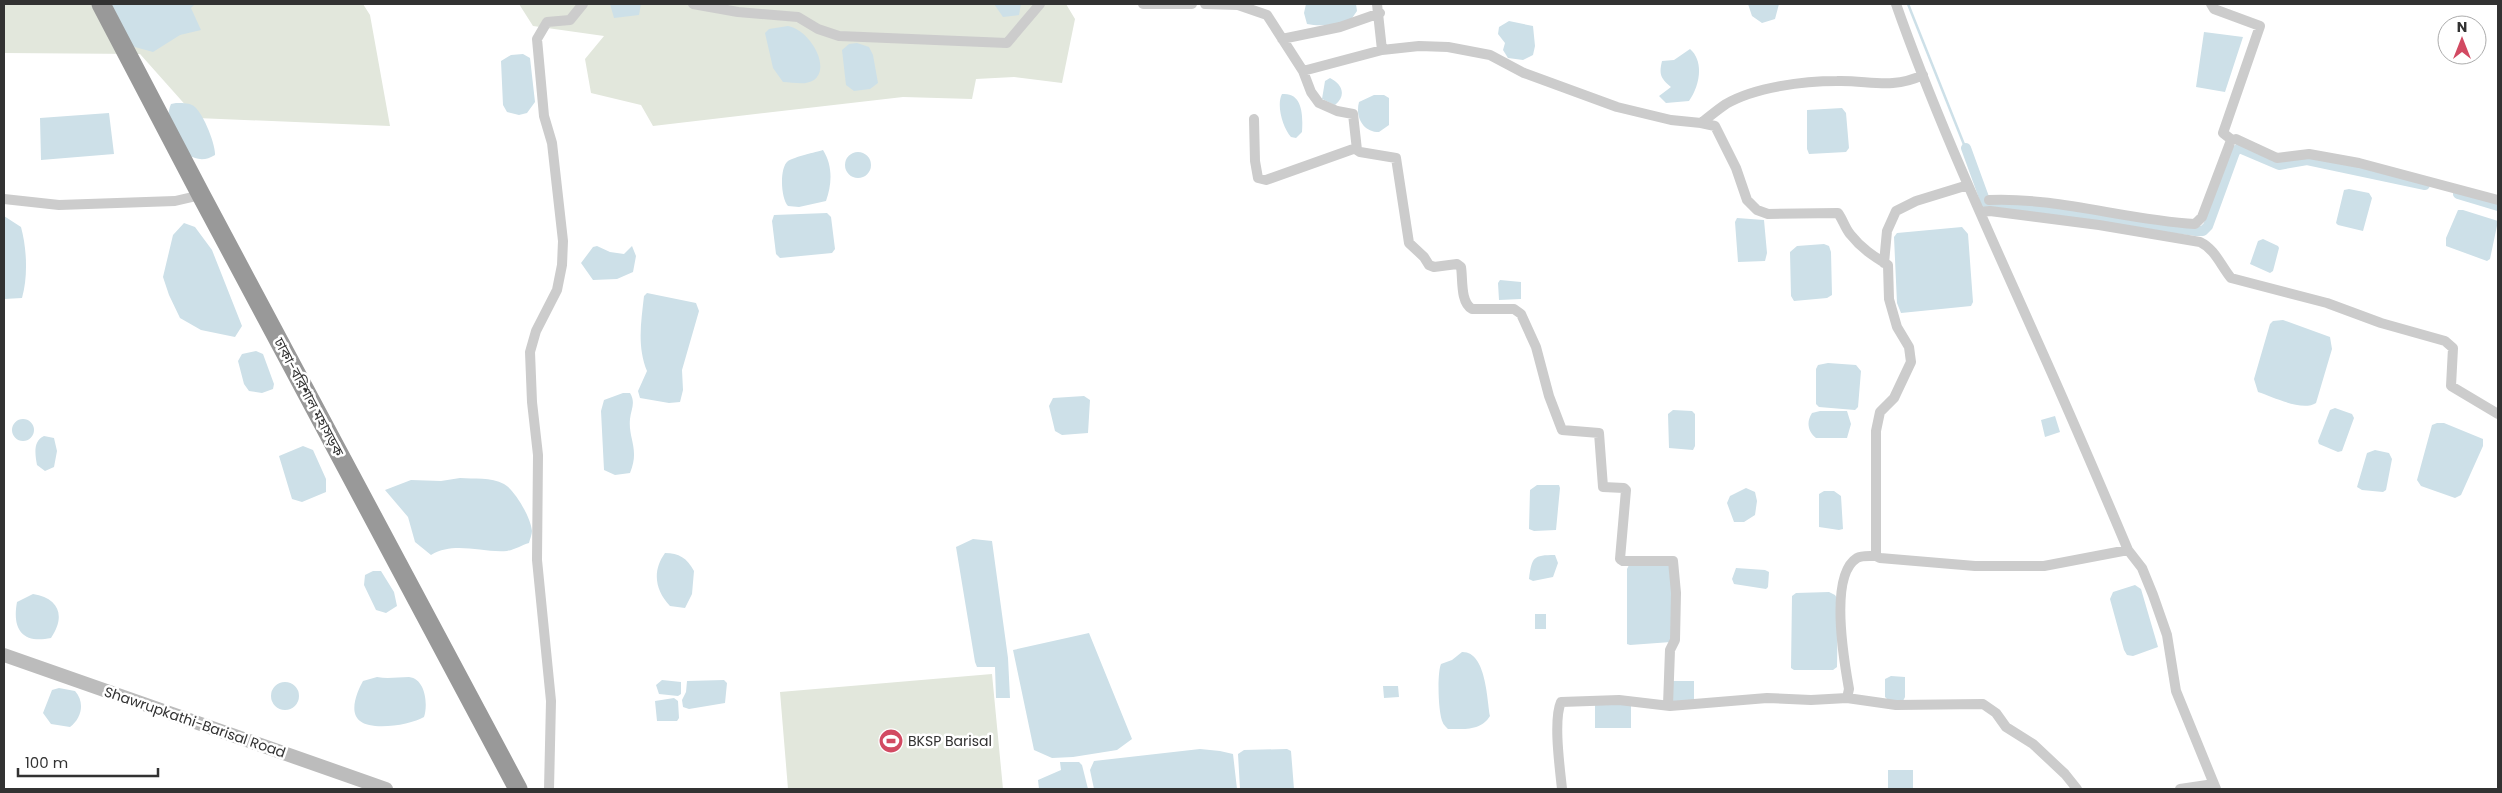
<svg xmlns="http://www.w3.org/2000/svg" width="2502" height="793" font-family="Poppins,'Noto Sans Bengali',sans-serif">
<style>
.green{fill:#e2e7dc}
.water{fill:#cde0e8}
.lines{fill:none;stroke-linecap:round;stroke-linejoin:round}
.stream{stroke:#cde0e8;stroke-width:2.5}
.canal{stroke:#cde0e8;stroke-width:10}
.street{stroke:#ccc;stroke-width:10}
.secondary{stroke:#bcbcbc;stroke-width:14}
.highway{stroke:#999;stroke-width:19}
.labels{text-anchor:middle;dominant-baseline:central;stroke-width:5;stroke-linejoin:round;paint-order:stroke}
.street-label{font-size:14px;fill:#323232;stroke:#fff}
.poi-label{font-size:14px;fill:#323232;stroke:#fff;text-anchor:start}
</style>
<rect width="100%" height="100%" fill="#fff"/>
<path class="green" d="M4 4H363L370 15 390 126 197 118 140 54 4 53Z
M519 4H1066L1075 19 1062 83 1014 77 976 79 972 99 903 97 653 126 641 105 591 93 585 59 604 36 533 26Z
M992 674 1003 789H788L780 692Z"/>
<path class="water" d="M103 4H195L191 8 201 30 180 35 153 52 124 44Z
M610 4H641L639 15 614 18Z
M994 4H1021L1019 15 1003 17Z
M1306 4H1356L1357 11 1350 21C1335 24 1322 27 1307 24L1304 13Z
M1748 4H1779L1775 19 1762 23 1752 16Z
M1509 21 1533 26 1535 46 1533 55 1523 60 1508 58 1503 50 1505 43 1498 34 1499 27Z
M788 26C808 29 832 66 814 80 805 86 793 82 783 82L773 68 765 33 769 29Z
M2204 32 2243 37 2225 92 2196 87Z
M857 43 869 47 873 55 878 83 870 89 854 91 846 85 842 50 849 44Z
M1690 49C1705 62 1699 87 1689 101L1666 103 1659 96 1671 87C1660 78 1659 74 1662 61L1674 60Z
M523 54 530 58 535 102 527 113 519 115 507 112 503 105 501 61 511 55Z
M1330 78C1342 84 1347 95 1335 105L1322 99 1325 81Z
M1282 94C1303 92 1303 116 1302 132L1296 138 1291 137C1283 128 1276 105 1282 94Z
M1374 95H1384L1389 98V125L1379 132C1363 132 1355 117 1359 102Z
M176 103C181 103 188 103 192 105 202 109 216 145 215 155 187 173 160 128 171 104Z
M1842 108 1846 113 1849 148 1846 152 1809 154 1807 149V110Z
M109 113 114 154 41 160 40 118Z
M823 150C833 166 832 184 826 201L799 207 788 206C781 199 779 168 788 161 794 157 816 152 823 150Z
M845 165a13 13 0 1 1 26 0a13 13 0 1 1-26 0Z
M2349 189 2369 193 2372 198 2363 231 2338 225 2336 223 2344 190Z
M2458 210H2463L2498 221 2490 259 2487 261 2446 246V238Z
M827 213 831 217 835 249 832 253 780 258 776 254 772 221 774 215Z
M4 216 21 227C27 249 28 277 22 298L4 299Z
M1737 218 1764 220 1767 253 1765 261 1738 262 1735 222Z
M184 223 195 227 212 250 242 326 235 337 201 330 180 318 169 295 163 277 173 235Z
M1962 227 1968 234 1973 302 1971 306 1901 313 1897 303 1894 237 1897 233Z
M2263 239 2278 246 2279 248 2273 271 2270 273 2250 264 2258 241Z
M1824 244 1829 246 1831 252 1832 295 1827 298 1794 301 1791 296 1790 252 1797 246Z
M597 246 610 252 624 254 632 246 636 256 633 272 617 279 593 280 581 263 593 247Z
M1500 280 1521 282V299L1499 300 1498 283Z
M647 293 696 303 699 311 682 370 683 390 680 402 669 403 640 398 638 391 647 371C637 346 641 323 644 296Z
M2283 320 2330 337 2332 349 2316 403C2302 412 2274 397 2258 392L2254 379 2270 324 2273 321Z
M256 351 263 354 274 384 273 389 262 393 249 391 244 384 238 361 242 354Z
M1828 363 1856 365 1861 371 1858 407 1855 410 1819 407 1816 404V369L1818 365Z
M623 393H630C636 403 631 409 630 419 628 439 640 449 630 473L615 475 604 470 601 411 604 400Z
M1084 396 1090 400 1088 433 1062 435 1055 431 1049 406 1053 398Z
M2335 408 2352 414 2354 418 2342 451 2338 452 2319 444 2318 441 2330 410Z
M1673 410 1692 411 1695 414V446L1693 450 1669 448 1668 414Z
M1820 411H1847L1851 424 1847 438H1816C1808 432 1806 422 1812 413Z
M2055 416 2060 432 2045 437 2041 420Z
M12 430a11 11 0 1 1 22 0a11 11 0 1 1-22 0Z
M2437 423H2444L2483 439V446L2461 495 2455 498 2421 486 2417 480 2432 425Z
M44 436 54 438 57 451 54 467 45 471 37 465C35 454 33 441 44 436Z
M303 446 313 450 326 479V492L302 502 292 499 279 456Z
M2375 450 2389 453 2392 459 2386 490 2383 492 2362 490 2357 487 2367 453Z
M460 478C474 479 491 477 504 484 515 490 531 518 532 531 532 534 530 539 529 543 522 545 514 550 507 551 481 553 455 541 431 555L415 542 408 517 385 490 411 480 441 481Z
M1537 485H1559L1560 488 1556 530 1534 531 1529 529 1530 490Z
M1746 488 1755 492 1757 501 1755 515 1744 522H1734L1727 503 1730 496Z
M1824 491H1834L1841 496 1843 529 1839 530 1819 527V494Z
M973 539 992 541 1008 658 1010 698H996L995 667H977L975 662 956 547Z
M665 553C679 553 687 558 694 571L692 594 685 608 670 606C655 590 652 571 665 553Z
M1555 555 1558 563 1553 577 1533 581 1529 579C1532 557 1533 555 1555 555Z
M1629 565 1671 566V642L1630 645 1627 644V569Z
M1736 568 1765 570 1769 572 1768 587 1766 589 1734 584 1732 579Z
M373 571H381L394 592 397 606 386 613 376 610 364 585 365 575Z
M2135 585 2141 589 2158 647 2133 656 2127 655 2124 650 2110 599 2113 592Z
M1829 592 1835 595 1838 600 1837 667 1833 670H1794L1791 668 1792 596 1796 593Z
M33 594C59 598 66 616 51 638 22 644 12 629 17 602Z
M1535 614H1546V629H1535Z
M1089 633 1132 739 1117 750 1073 757 1052 758 1034 750 1013 650Z
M1462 652C1486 651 1487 699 1490 716 1481 731 1464 729 1448 729 1447 728 1443 724 1443 723 1438 714 1437 673 1441 664L1452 660Z
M1891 676 1905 677V697L1903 701 1888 700 1885 697V679Z
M377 677C388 679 398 677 409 677 426 679 428 705 424 717 411 725 372 731 360 721 348 712 358 690 363 681Z
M662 680 681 682V694L678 696 659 694 656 685Z
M724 680 727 683 725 703 689 709 683 707 682 700 686 692 687 681Z
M1671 681H1694V701H1671Z
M271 696a14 14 0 1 1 28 0a14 14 0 1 1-28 0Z
M1383 686H1398L1399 697 1384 698Z
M59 688 75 691C85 702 82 718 70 727L51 724 43 713 52 690Z
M674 698 678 701 679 718 677 721H657L655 701Z
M1595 704H1631V728H1595Z
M1200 749 1220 751 1233 754 1237 789H1094L1090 770 1094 761Z
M1287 749 1291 751 1294 789H1240L1238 754 1244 750Z
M1060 762H1079L1082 765 1088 789H1039L1038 780 1061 770Z
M1888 770H1913V788H1888Z"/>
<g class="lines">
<path class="stream" d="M1908 4 1967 152"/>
<path class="canal" d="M1966 148 1986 203 2196 231H2203L2208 226 2235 152 2239 148 2279 165 2307 160 2425 185
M2458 194 2498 206"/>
<path class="street" d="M693 4 738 12 798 17 818 29 839 36 1007 43 1040 4
M1143 4H1192
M1205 4 1238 5 1267 15 1303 71 1311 92 1319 103 1337 111 1353 114 1357 150 1360 152 1396 158 1409 243 1424 257 1429 265 1434 267 1457 264 1461 267C1463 279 1460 302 1472 309H1514L1521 314 1536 347 1549 396 1562 430 1599 433 1603 487 1624 488 1626 490 1620 559 1623 561H1673L1676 593 1675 640 1670 650 1668 705
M1377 4 1382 50
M1896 4C1936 118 1987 228 2036 338 2068 409 2098 479 2128 550L2142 568 2153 595 2167 635 2176 691 2216 789
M2211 4 2214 9 2260 26 2223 133 2232 140
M1282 39 1340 27 1380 13
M1303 71 1382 50 1419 46 1448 47 1490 55 1524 73 1617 107 1671 120 1701 123 1715 126 1736 168 1747 200 1757 210 1768 214 1838 213C1843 220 1845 228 1850 234 1861 248 1873 256 1888 265L1889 299 1897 327 1909 347 1911 362 1894 398 1880 412 1876 431V556L1880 558 1975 566H2044L2128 550
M1254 119 1255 161 1258 178 1266 180 1356 148
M1701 123C1709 117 1717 110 1726 104 1755 87 1804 81 1837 81 1869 80 1891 90 1923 75
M4 199 59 205 175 201 201 195
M1989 200C2057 197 2126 220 2195 224L2202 217 2230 143 2232 140 2236 139 2277 158 2309 154 2359 163 2498 200
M1980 212 1990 211 2099 225 2200 242C2215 249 2221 266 2231 278L2327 303 2381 323 2445 341 2453 348 2451 386 2498 414
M1884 263 1887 231 1896 211 1916 201 1968 185
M1847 698 1896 705 1983 704 1996 713 2006 727 2033 744 2065 774 2077 789
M549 789 551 701 537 560 538 455 532 402 530 352 536 331 557 290 562 265 563 241 552 143 544 116 537 39 547 22 570 20 583 4
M1562 789C1560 769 1553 720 1561 702L1619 700 1670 706 1767 698 1811 700 1847 698 1849 689C1844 661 1829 575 1857 558 1862 555 1870 556 1876 556
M2180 789 2214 784"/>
<path class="secondary" d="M4 655 386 789"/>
<path class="highway" d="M101 4 201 195 518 789"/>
</g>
<defs>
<symbol id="stadium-disc" viewBox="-11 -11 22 22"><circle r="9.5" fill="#d24a62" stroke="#fff"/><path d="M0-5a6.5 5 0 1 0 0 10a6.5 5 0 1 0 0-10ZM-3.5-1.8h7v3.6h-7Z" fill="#fff"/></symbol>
</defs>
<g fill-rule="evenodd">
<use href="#stadium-disc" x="877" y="727" width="28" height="28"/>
</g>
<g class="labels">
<g class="street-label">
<text transform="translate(309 397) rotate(62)">ঢাকা-বরিশাল মহাসড়ক</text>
<text transform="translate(195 722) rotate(19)">Shawrupkathi-Barisal Road</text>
</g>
<g class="poi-label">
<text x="908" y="741">BKSP Barisal</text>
</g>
</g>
<rect width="2502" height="793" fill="none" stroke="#323232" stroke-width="10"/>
<g transform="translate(2462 40)"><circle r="24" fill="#ffffff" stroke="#adadad"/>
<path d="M0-4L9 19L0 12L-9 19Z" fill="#d24a62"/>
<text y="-8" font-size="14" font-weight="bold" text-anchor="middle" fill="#323232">N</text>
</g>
<path d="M18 768v8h140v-8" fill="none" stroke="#323232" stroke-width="2.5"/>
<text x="25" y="768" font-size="15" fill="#323232" stroke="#ffffff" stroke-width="4" paint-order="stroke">100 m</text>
</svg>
